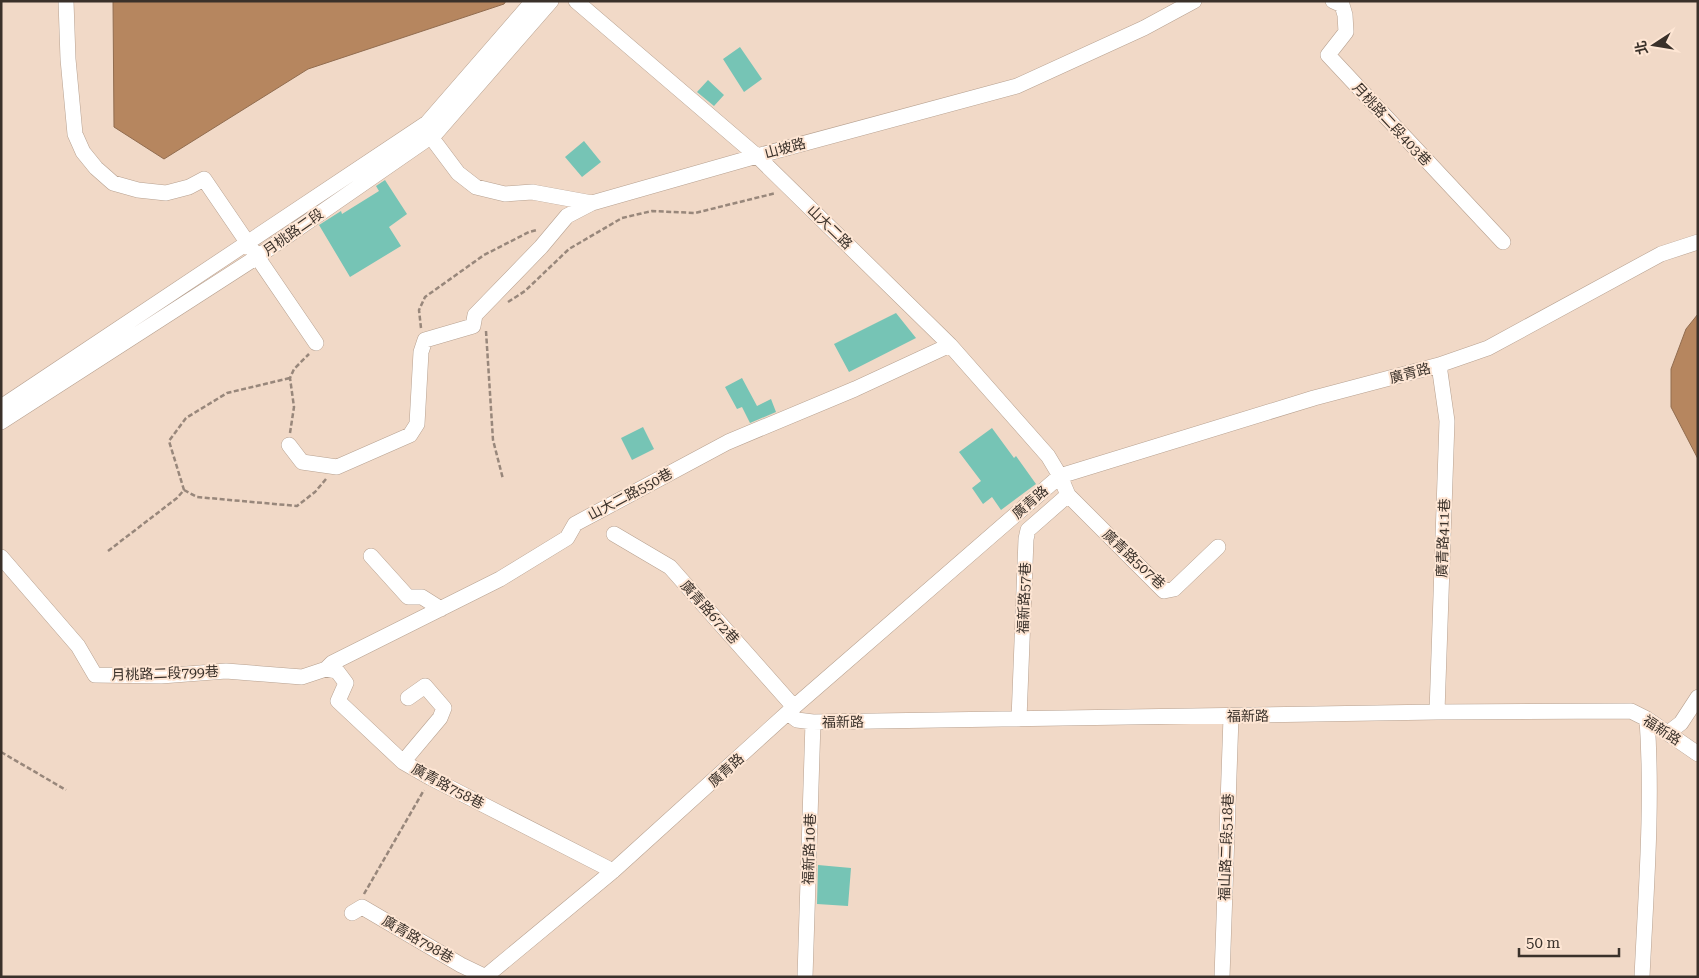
<svg xmlns="http://www.w3.org/2000/svg" width="1699" height="978" font-family="'Roboto Serif','Noto Sans TC',serif">
<style>
.water{fill:#b6865f;stroke:#916c4f}
.building{fill:#76c4b5}
.lines{fill:none;stroke-linecap:round;stroke-linejoin:round}
.minor-casing{stroke:#b7a190;stroke-width:16}
.path{stroke:#98877b;stroke-width:2.5;stroke-dasharray:5 2.5;stroke-linecap:butt}
.minor{stroke:#fff;stroke-width:15}
.labels{text-anchor:middle;dominant-baseline:central;stroke-width:4;stroke-linejoin:round;paint-order:stroke}
.street-label{font-size:14px;fill:#3a312a;stroke:#fee6d4}
</style>
<rect width="100%" height="100%" fill="#f1d9c7"/>
<path class="water" d="M113 1H506L504 4 308 69 164 159 114 127Z
M1698 314V459L1671 407V369L1686 329Z"/>
<path class="building" d="M740 47 762 79 744 92 723 59Z
M708 80 724 95 714 106 697 92Z
M584 141 601 162 582 177 565 157Z
M385 180 407 214 389 227 401 246 350 277 319 225 341 211 342 214 379 191 376 186Z
M896 313 916 338 849 372 834 344Z
M742 378 757 406 771 399 776 412 750 423 742 407 737 409 725 387Z
M643 427 654 449 632 460 621 438Z
M992 428 1014 458 1016 456 1036 484 1001 510 992 497 983 504 972 488 981 481 959 452Z
M818 865 851 868 848 906 817 904Z"/>
<g class="lines">
<defs>
<path id="minor" d="M66 1 68 59 75 134 83 152 96 168 113 183 138 190 166 193 189 187 204 179 316 343
M576 1 757 156 950 345 1048 456 1060 476 1068 495 1164 591 1174 589 1218 547
M1333 1 1342 5 1345 15 1346 32 1328 55 1503 242
M431 137 458 173 476 187 505 194 532 192 592 203
M1 407 427 123 533 1
M1 422 257 257 436 133 551 1
M289 445 302 462 337 467 410 435 417 424 421 352 425 340 473 326 475 315 541 247 567 216 592 203 757 156 1017 86 1144 28 1194 1
M614 534 670 567 794 707
M371 556 408 597H422L441 609
M1 557 78 646 95 675 161 676 226 671 302 677 326 669 332 663 500 579 567 538 575 524 728 442 855 389 950 345
M326 669 337 671 346 683 338 701 403 762 431 778 613 871
M1437 712 1447 421 1439 365
M788 713 797 720 813 722 1437 712 1631 711 1647 719 1698 754
M1019 719 1026 539 1028 530 1068 495
M1668 733 1681 723 1698 697
M403 762 440 718 444 708 425 686 408 698
M352 913 362 907 461 965 486 977
M485 977 613 871 794 707 1060 476 1314 398 1439 365 1488 348 1661 254 1698 242
M805 977 813 722
M1222 977 1231 717
M1642 977C1646 891 1653 804 1647 719"/>
</defs>
<use href="#minor" class="minor-casing"/>
<path class="path" d="M508 302 525 291 569 249 622 218 652 211 695 213 776 193
M421 328 419 310 425 297 484 255 529 232 537 230
M486 331 493 440 503 479
M290 433 294 407 290 378 294 369 309 354
M184 490 197 497 297 506 315 492 326 479
M108 551 177 498 184 490 169 441 186 418 227 393 290 378
M1 752 66 790
M364 894 424 790"/>
<use href="#minor" class="minor"/>
</g>
<g class="labels">
<g class="street-label">
<text transform="translate(1392 124) rotate(47)">月桃路二段403巷</text>
<text transform="translate(785 148) rotate(-15)">山坡路</text>
<text transform="translate(830 227) rotate(44)">山大二路</text>
<text transform="translate(293 232) rotate(-35)">月桃路二段</text>
<text transform="translate(1410 373) rotate(-15)">廣青路</text>
<text transform="translate(630 494) rotate(-28)">山大二路550巷</text>
<text transform="translate(1030 502) rotate(-41)">廣青路</text>
<text transform="translate(1443 538) rotate(-88)">廣青路411巷</text>
<text transform="translate(1134 559) rotate(43)">廣青路507巷</text>
<text transform="translate(1024 598) rotate(-88)">福新路57巷</text>
<text transform="translate(710 612) rotate(48)">廣青路672巷</text>
<text transform="translate(165 673) rotate(-2)">月桃路二段799巷</text>
<text transform="translate(1248 716) rotate(-1)">福新路</text>
<text transform="translate(843 722) rotate(-1)">福新路</text>
<text transform="translate(1662 730) rotate(33)">福新路</text>
<text transform="translate(726 770) rotate(-42)">廣青路</text>
<text transform="translate(448 786) rotate(28)">廣青路758巷</text>
<text transform="translate(1226 847) rotate(-88)">福山路二段518巷</text>
<text transform="translate(809 849) rotate(-88)">福新路10巷</text>
<text transform="translate(418 939) rotate(30)">廣青路798巷</text>
</g>
</g>
<rect width="1699" height="978" fill="none" stroke="#3a312a" stroke-width="5"/>
<g transform="translate(1654 45) rotate(258)" stroke="#fee6d4" stroke-width="4" paint-order="stroke">
<path d="M0-4L9 19L0 12L-9 19Z" fill="#3a312a"/>
<text y="-8" font-size="14" font-weight="bold" text-anchor="middle" fill="#3a312a">北</text>
</g>
<path d="M1519 948v8h100v-8" fill="none" stroke="#3a312a" stroke-width="2.5"/>
<text x="1526" y="948" font-size="15" fill="#3a312a" stroke="#fee6d4" stroke-width="4" paint-order="stroke">50 m</text>
</svg>
